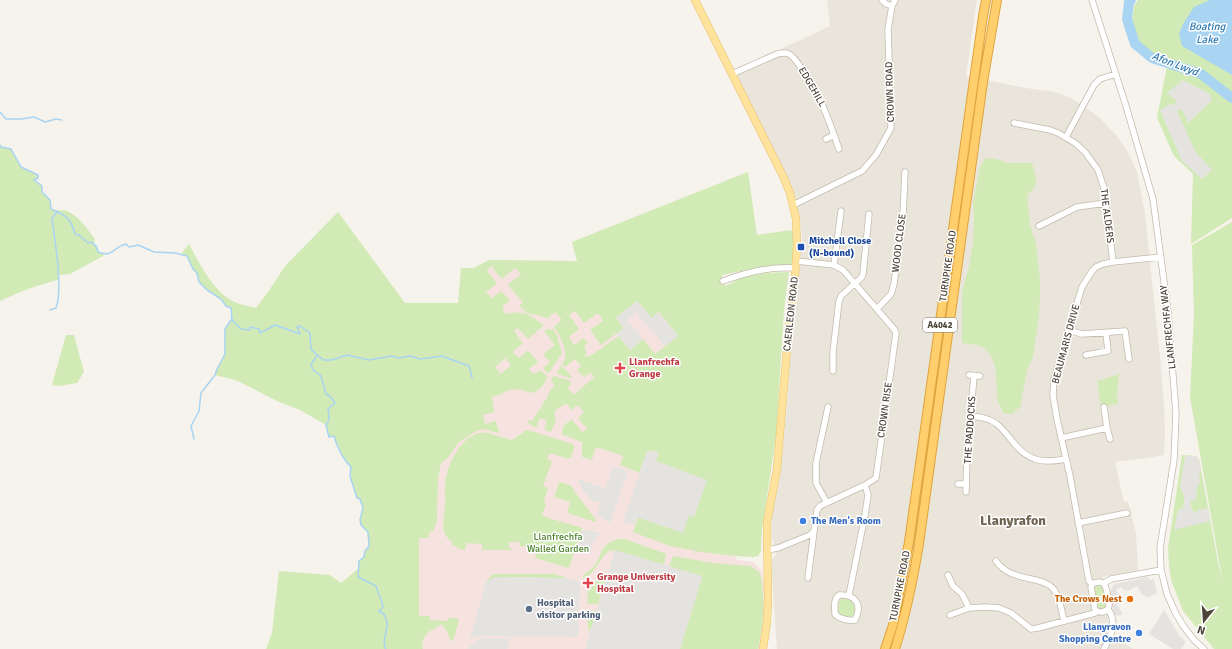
<svg xmlns="http://www.w3.org/2000/svg" width="1232" height="649" font-family="Signika,sans-serif">
<style>
.residential{fill:#eae5da}
.medical{fill:#f6e3e0}
.green{fill:#d2eab5;fill-rule:evenodd}
.parking{fill:#e5e3e0}
.water{fill:#a9d4f2}
.lines{fill:none;stroke-linecap:round;stroke-linejoin:round}
.stream{stroke:#a9d4f2;stroke-width:1.5}
.river{stroke:#a9d4f2;stroke-width:10}
.minor-casing{stroke:#c2bbae;stroke-width:7}
.major-casing{stroke:#e6c16a;stroke-width:8}
.highway-casing{stroke:#e0a43c;stroke-width:10}
.minor{stroke:#fff;stroke-width:5.5}
.major{stroke:#ffe39c;stroke-width:7}
.highway{stroke:#ffcf6e;stroke-width:8}
.transit-dot{fill:#1a4fb4;stroke:#fff;stroke-width:1.5}
.health-dot{fill:#e0444e;stroke:#fff;stroke-width:1.5}
.shop-dot{fill:#3f7fe0;stroke:#fff;stroke-width:1.5}
.food-dot{fill:#e8710a;stroke:#fff;stroke-width:1.5}
.service-dot{fill:#5c6f8a;stroke:#fff;stroke-width:1.5}
.labels{text-anchor:middle;dominant-baseline:central;stroke-width:3;stroke-linejoin:round;paint-order:stroke}
.shield{fill:#fff;stroke:#817c74;stroke-width:1}
.shield-label{font-size:9px;font-weight:bold;fill:#4b4439}
.street-label{font-size:10px;fill:#4b4439;stroke:#fff}
.transit-label{font-size:10px;font-weight:bold;fill:#164399;stroke:#fff;text-anchor:start}
.health-label{font-size:10px;font-weight:bold;fill:#be3a42;stroke:#fff;text-anchor:start}
.shop-label{font-size:10px;font-weight:bold;fill:#366cbe;stroke:#fff;text-anchor:start}
.park-label{font-size:10px;fill:#4a7f2a;stroke:#fff}
.food-label{font-size:10px;font-weight:bold;fill:#c56008;stroke:#fff;text-anchor:end}
.service-label{font-size:10px;font-weight:bold;fill:#4e5e75;stroke:#fff;text-anchor:start}
.water-label{font-size:11px;font-style:italic;fill:#2e7ab2;stroke:#fff}
.district-label{font-size:14px;font-weight:bold;fill:#6e6250;stroke:#fff}
</style>
<rect width="100%" height="100%" fill="#f6f3ec"/>
<path class="residential" d="M827 0H977L966 76 1026 88 1055 92 1071 98 1099 117 1117 136 1128 152 1137 172 1145 214 1161 366 1164 405 1165 431 1164 455 1148 458 1115 462 1124 502 1128 501 1136 533 1138 570 1102 577 1109 624 1107 633 1133 649H777L772 575V560L776 554 774 544 772 538 771 518 779 482 787 406 792 329 801 256 802 235 799 213 794 193 739 81 738 76 743 67 830 26Z"/>
<path class="medical" d="M748 172 720 272 725 286 735 285V556L737 560 753 562 762 571 765 594 763 633 760 649H412L414 547 437 503 438 479 474 297 489 260 577 261 572 242Z"/>
<path class="green" d="M1138 0H1232V218L1191 244 1193 174 1174 156 1157 118 1168 61 1152 55 1138 44 1132 23 1134 6Z
M0 145 1 147 11 149 21 167 38 175V178L34 181 42 186V192L50 200 51 209C59 212 62 209 67 211 79 216 87 229 95 239L94 244 97 246 98 252 105 255 70 274 58 275V280C37 285 19 292 0 301Z
M986 158 996 159 1008 163H1032L1036 177 1035 187 1027 195 1030 225 1036 244 1040 280V296L1039 315 1033 357 1027 370 1020 407 1012 414 1003 413C1002 409 999 405 998 401 995 384 1000 360 984 348 978 344 969 344 962 343V292L969 266 973 243 974 221 973 203 980 166Z
M748 172 757 235 791 230 794 236 792 266 756 268 722 275 725 286 732 283 741 277 767 273 789 272 784 310 776 437 762 529 761 551 758 556 753 557 735 556 701 552 670 546 633 532 659 452 647 451 639 473 620 465 623 456 599 448 595 449 592 460 582 457V442L561 434 564 425 572 419 582 432 587 429 578 418 584 413 578 405 572 410 567 404H565L557 409 554 413 556 420 551 432 544 430 547 421 540 418 536 428 527 422 528 420 532 421 548 396V393L555 385 551 381 554 376 571 381 568 391 570 390 574 395 594 377 590 372 584 378 577 370 581 366 575 359 565 367 562 363C563 362 565 360 565 358 567 349 559 333 554 327L562 320 555 312 547 319 545 317 527 313 519 305 523 302 508 285 521 274 515 268 502 279 491 266 487 271 497 283 486 292 492 298 501 291 510 300 503 306V311L505 314C524 310 529 314 544 325L528 339 518 328 514 331 523 343 513 352 519 358 528 350 538 362 529 369 534 374 540 370 548 377 541 388 533 393 518 389 503 392V394L492 397 494 412 483 415 485 424 496 421 499 433 483 429 476 431 458 443 448 458 441 463 438 479 437 519 434 531H430L428 538H419V616H430L429 620 448 621 449 618H457L459 621 453 641H451L448 634 442 624C432 630 419 635 423 649H266L272 633 279 571 330 575 341 583 359 568V561L364 557 365 551 369 546 368 532 361 525 360 520 363 508 360 499 357 498 350 476 351 467 345 461 334 436 329 437 326 425 300 410 277 401 238 381 215 375 217 369 225 354V329L232 320 231 308 226 306 221 299 207 290 199 282 197 273 193 269 187 256 181 254 189 244C199 263 214 293 235 302 241 305 249 306 256 308L270 289 285 266 338 212 405 303H458L461 268H474L489 260 577 261 572 242ZM637 301 652 318 659 312 678 336 655 354 643 339 630 350 619 336 590 356 584 357 587 353 584 346 588 343 584 338 574 345 569 337 579 329 569 315 575 311 584 323 598 313 603 321 590 330 601 345 624 328 616 318ZM505 358 511 365 501 374 495 367Z
M1232 222V649H1214L1183 611 1171 580 1169 566 1168 548 1182 455 1196 456 1199 459 1218 562 1223 584 1190 397 1194 314 1192 245Z
M547 329 551 330 553 329 557 335 562 353 549 373 546 372 543 368 550 362 543 354 555 345 544 331Z
M66 335H74L84 372 77 383 59 386 52 385Z
M561 365 572 377 570 378 558 374 557 372Z
M1119 373 1117 393 1118 404 1101 407 1097 381 1114 376Z
M525 431 528 430 573 444 574 448 571 458 568 459 550 453 547 459 552 461 543 486 548 488 544 502 546 505 542 516 582 528 569 568 535 558 538 547 519 546V542H509V548L512 549V550H482V544L466 543 465 551 452 545V542C438 532 445 517 445 503 446 497 444 492 445 487 445 469 459 438 479 433 489 431 502 438 512 440Z
M559 482 570 485 596 520V522L567 513 570 502 554 497Z
M617 539H625L666 554 665 562 662 565 610 550C599 558 597 572 584 578L582 577C585 573 591 570 594 566 605 553 597 547 617 539Z
M673 556 713 563 751 566 760 573C766 595 763 627 758 649H680L702 577 669 567Z
M604 573 607 575 598 604H587L588 591Z
M493 574H555L570 579 527 577H495L486 582Z
M1100 585 1104 588 1107 606 1104 611 1097 609 1094 589 1096 586Z
M842 598 852 601 857 609 855 615 852 617 842 616 838 614 839 602Z
M588 610 596 611 591 629 588 630Z"/>
<path class="parking" d="M1183 80 1210 94 1212 100 1188 123 1182 109 1177 111 1195 151 1212 170 1202 179 1182 161 1160 110 1170 104 1173 105 1177 101 1167 93Z
M637 301 652 318 658 312 678 336 665 346 636 312 627 320 643 339 630 350 617 334 624 328 616 318Z
M647 451 659 452 656 461 707 480 694 517 689 515 683 533 637 517 634 525 623 522Z
M1185 456H1196L1199 459 1201 471 1199 474 1200 482 1197 488 1196 500 1190 501 1192 510 1196 513H1197V510L1208 508 1210 521 1174 530 1178 510 1182 509 1184 502V496L1180 487Z
M613 466 628 471 610 523 597 514 600 503 591 500 577 481 581 480 605 489Z
M583 529 600 533 593 542 589 555 576 551Z
M615 550 702 576 680 649H585Z
M495 577 554 578 570 579 580 582 578 637 479 636 470 639 486 582Z
M1148 577 1149 580 1154 579 1157 593 1147 598 1146 595 1143 596 1137 586 1128 591 1124 590 1121 587 1116 590 1122 600 1117 604 1123 615 1114 616 1110 592 1114 584Z
M1164 610 1179 635 1186 642 1181 649H1173L1149 634Z
M485 638 510 639 507 649H468L471 645 476 641Z"/>
<path class="water" d="M1210 0H1232V75L1182 46 1179 34 1183 24 1194 7Z"/>
<g class="lines">
<path class="stream" d="M0 112 6 119H21L34 117 45 122 56 119 62 120
M0 145 1 147 11 149 21 167 38 175V178L34 180 42 186V192L50 200 51 209C66 215 71 219 75 234L79 235 88 243 91 242C96 245 97 247 98 252 114 258 112 247 126 244L129 247 138 245 154 252 175 253 187 256 193 269 197 273 199 282 207 290 221 299 226 306 231 308 232 320 241 329 250 330V327L259 329 260 333 275 325 300 334 297 327 300 326 310 333 311 349 317 355 311 365 313 370 321 376 326 394 330 396 335 403 328 409C329 415 330 421 326 425L329 437 334 436C337 447 343 459 351 467L350 476 357 498 360 499 363 508 360 520 361 525 368 532 369 546 365 551 364 557 359 561 358 577 376 586C378 594 382 599 383 607L379 611 384 614C385 617 387 620 387 623 388 632 381 640 386 649
M50 310 56 308C63 290 55 240 52 219L57 211
M318 355 323 360H332L347 355 369 360 392 356 398 358 410 356 420 359 442 356 469 366 472 378
M194 439 191 426 199 411 201 393 215 375 217 369 225 354V329L231 320"/>
<path class="river" d="M1131 0 1129 2 1127 19 1135 44 1152 58 1201 74 1232 98"/>
<defs>
<path id="minor" d="M882 0 886 4 892 6
M1092 0 1126 106 1153 199 1168 312 1176 413 1174 460 1160 548 1161 570 1167 594 1176 614 1184 627 1194 640 1204 649
M732 74 777 54C781 53 785 52 789 54 794 57 798 63 801 68 819 92 829 120 839 149
M1014 123 1050 130 1058 133 1075 143 1085 152 1098 170 1104 188 1113 262
M1066 137 1094 85 1100 79 1116 74
M826 139 834 135
M793 205 862 171 876 155 891 128 888 29 892 6 895 0
M1039 226 1077 207 1106 203
M834 265 841 211
M723 281C747 272 770 266 795 268
M877 309 891 294 894 284 903 215 905 172
M1068 330 1082 334 1125 331 1129 359
M1086 355 1108 351 1106 333
M833 371V352L839 301 841 296 862 277 863 274 869 214
M969 375 980 376
M970 416C979 417 989 418 997 424 1003 429 1008 436 1013 442 1028 461 1043 464 1065 459
M1107 428 1110 439
M1061 438 1107 428 1104 407
M958 484H966
M966 492 967 453 974 376
M827 503 816 483V463L828 407
M1078 523 1127 513
M767 550 778 548 810 535 814 531 817 510 820 506 865 485 876 478 896 333 894 329 843 270 834 265 796 261
M996 561C1012 584 1044 574 1055 591 1060 598 1062 613 1064 621
M948 575 953 586 962 594 969 608
M808 578 814 531
M1104 583 1111 579 1161 570
M1092 584 1089 581 1070 476 1057 419 1053 395 1054 379 1082 287 1092 271 1096 267 1103 264 1113 262 1161 257
M1092 584 1091 587 1095 610C1100 613 1104 613 1108 609
M1092 584C1105 578 1106 586 1108 597 1109 601 1110 605 1108 609
M839 595C855 594 863 604 855 620 849 621 839 619 835 614 835 607 833 600 839 595Z
M849 595 865 515 868 495 865 485
M950 615 969 608 986 607 999 608 1011 613 1031 629 1038 628 1095 613 1097 611
M1104 649C1111 635 1118 624 1108 609"/>
<path id="major" d="M695 0 783 176 790 193 796 219 797 246 795 275 789 325 777 469 767 522 768 600 767 622 763 649"/>
<path id="highway" d="M885 649 893 625 909 542 983 16 986 0
M895 649C906 615 913 580 919 544L983 82 997 0"/>
</defs>
<use href="#minor" class="minor-casing"/>
<use href="#major" class="major-casing"/>
<use href="#highway" class="highway-casing"/>
<use href="#minor" class="minor"/>
<use href="#major" class="major"/>
<use href="#highway" class="highway"/>
</g>
<rect class="transit-dot" x="797" y="243" width="8" height="8" rx="2"/>
<g class="health-dot">
<path d="M618 362h4v4h4v4h-4v4h-4v-4h-4v-4h4z"/>
<path d="M586 577h4v4h4v4h-4v4h-4v-4h-4v-4h4z"/>
</g>
<g class="shop-dot">
<circle cx="803" cy="521" r="4"/>
<circle cx="1139" cy="633" r="4"/>
</g>
<circle class="food-dot" cx="1130" cy="599" r="4"/>
<circle class="service-dot" cx="529" cy="609" r="4"/>
<g class="labels">
<rect class="shield" x="923" y="318" width="34" height="14" rx="3"/>
<g class="shield-label">
<text x="940" y="325">A4042</text>
</g>
<g class="street-label">
<text transform="translate(812 87) rotate(60)">EDGEHILL</text>
<text transform="translate(890 92) rotate(-92)">CROWN ROAD</text>
<text transform="translate(1107 216) rotate(83)">THE ALDERS</text>
<text transform="translate(899 243) rotate(-83)">WOOD CLOSE</text>
<text transform="translate(948 266) rotate(-82)">TURNPIKE ROAD</text>
<text transform="translate(791 314) rotate(-84)">CAERLEON ROAD</text>
<text transform="translate(1168 327) rotate(-96)">LLANFRECHFA WAY</text>
<text transform="translate(1066 344) rotate(-75)">BEAUMARIS DRIVE</text>
<text transform="translate(885 410) rotate(-82)">CROWN RISE</text>
<text transform="translate(970 430) rotate(-86)">THE PADDOCKS</text>
<text transform="translate(900 586) rotate(-79)">TURNPIKE ROAD</text>
</g>
<g class="transit-label">
<text x="809" y="241">Mitchell Close<tspan x="809" dy="12">(N-bound)</tspan></text>
</g>
<g class="health-label">
<text x="629" y="362">Llanfrechfa<tspan x="629" dy="12">Grange</tspan></text>
<text x="597" y="577">Grange University<tspan x="597" dy="12">Hospital</tspan></text>
</g>
<g class="shop-label">
<text x="811" y="521">The Men's Room</text>
<text x="1131" y="627" text-anchor="end">Llanyravon<tspan x="1131" dy="12">Shopping Centre</tspan></text>
</g>
<g class="park-label">
<text x="558" y="537">Llanfrechfa<tspan x="558" dy="12">Walled Garden</tspan></text>
</g>
<g class="food-label">
<text x="1122" y="599">The Crows Nest</text>
</g>
<g class="service-label">
<text x="537" y="603">Hospital<tspan x="537" dy="12">visitor parking</tspan></text>
</g>
<g class="water-label">
<text x="1207" y="26">Boating<tspan x="1207" dy="13">Lake</tspan></text>
<text transform="translate(1175 64) rotate(21)">Afon Lwyd</text>
</g>
<g class="district-label">
<text x="1013" y="520">Llanyrafon</text>
</g>
</g>
<g transform="translate(1204 621) rotate(197)" stroke="#ffffff" stroke-width="3" paint-order="stroke">
<path d="M0-3L7 15L0 10L-7 15Z" fill="#4b4439"/>
<text y="-6" font-size="11" font-weight="bold" text-anchor="middle" fill="#4b4439">N</text>
</g>
</svg>
